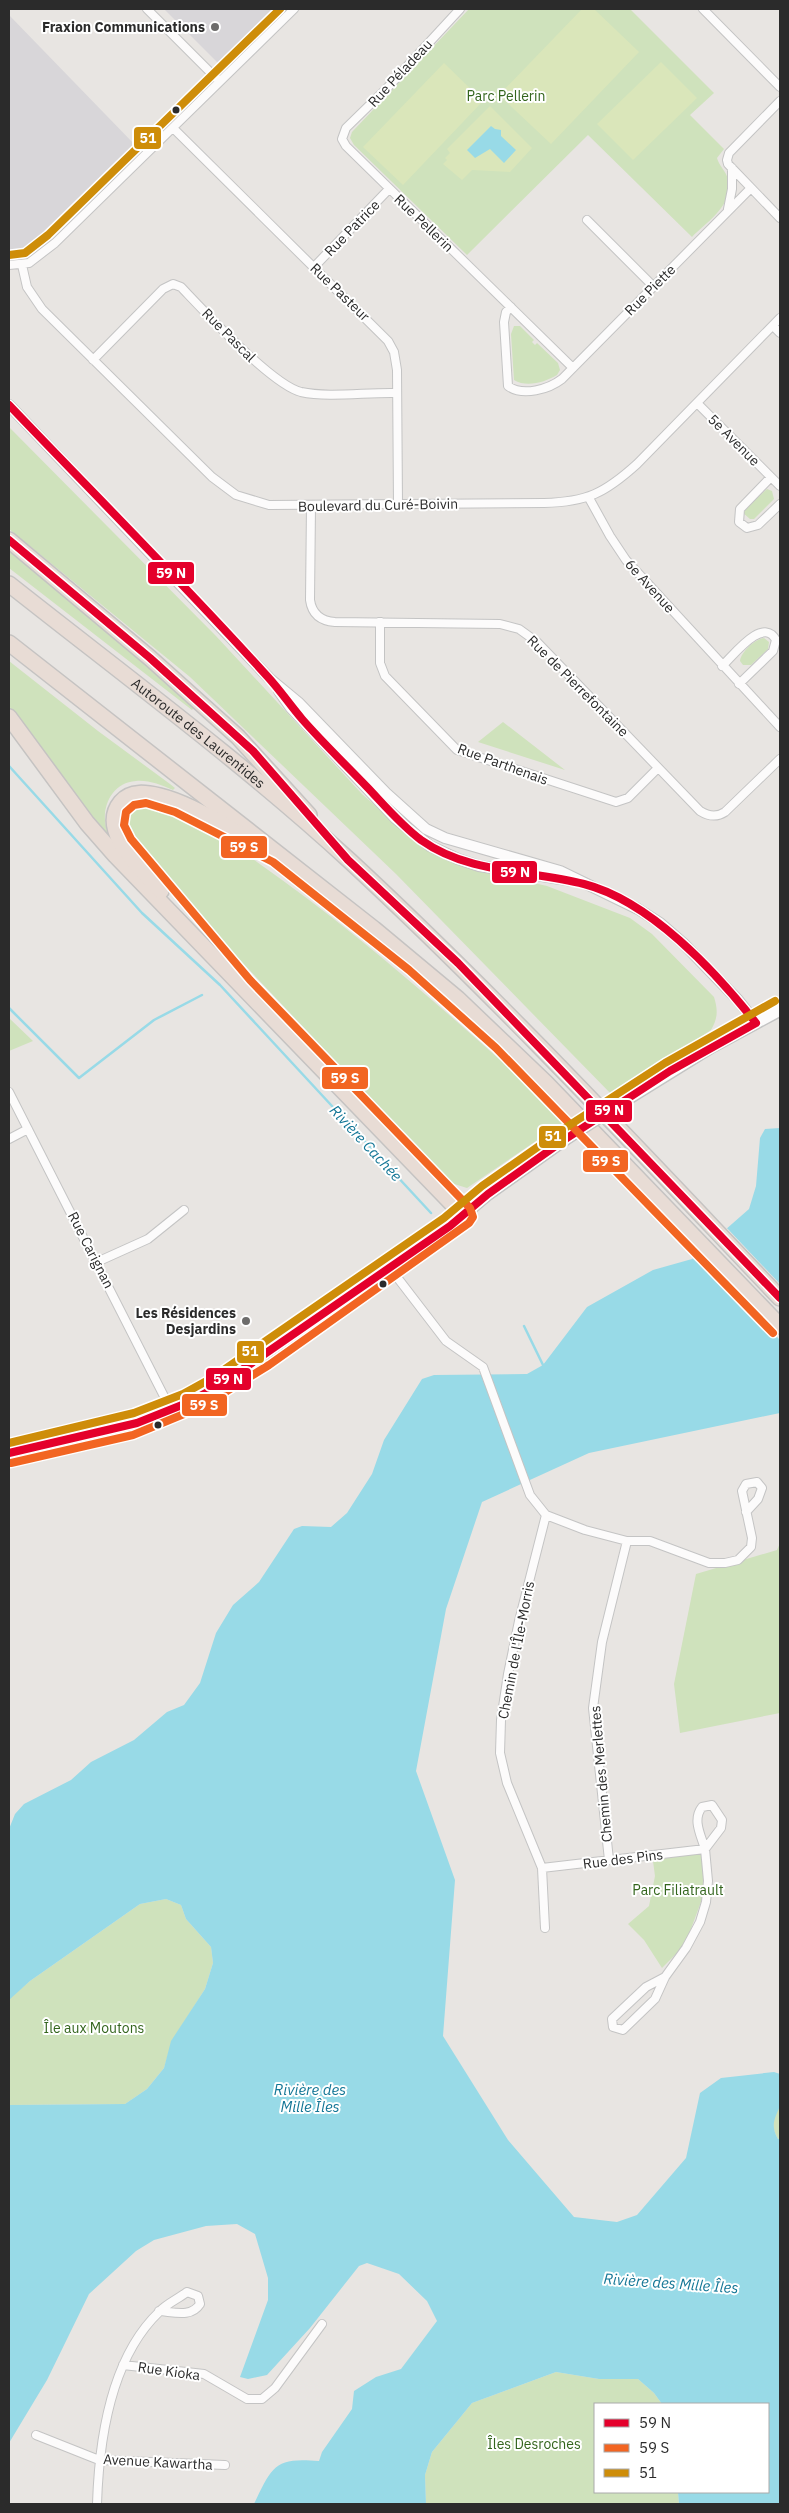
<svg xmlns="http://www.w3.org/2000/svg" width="789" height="2513" font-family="'IBM Plex Sans',sans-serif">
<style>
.industrial{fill:#d8d6d9}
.green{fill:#cfe2bc}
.pitch{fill:#dae6ba}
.water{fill:#98dae7}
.pier{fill:#e8e5e2}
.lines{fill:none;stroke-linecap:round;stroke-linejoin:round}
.stream{stroke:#98dae7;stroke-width:2.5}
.minor-casing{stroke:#c4c4c4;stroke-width:10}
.tertiary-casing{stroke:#c4c4c4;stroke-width:12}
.secondary-casing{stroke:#c4c4c4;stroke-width:14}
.motorway-casing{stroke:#c5c3c2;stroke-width:18}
.minor{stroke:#fcfbfb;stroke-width:8}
.tertiary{stroke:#fcfbfb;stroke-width:10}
.secondary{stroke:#fcfbfb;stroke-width:11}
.motorway{stroke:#e8dcd5;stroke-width:15}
.secondary-bridge-casing{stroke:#c4c4c4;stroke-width:14;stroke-linecap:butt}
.secondary-bridge{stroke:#fcfbfb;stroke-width:11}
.bus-1-casing{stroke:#fff;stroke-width:11}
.bus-2-casing{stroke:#fff;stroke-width:11}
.bus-3-casing{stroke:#fff;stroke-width:11}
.bus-1{stroke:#e4002b;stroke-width:8}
.bus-2{stroke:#f26522;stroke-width:8}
.bus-3{stroke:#ce8d09;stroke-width:8}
.poi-dot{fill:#6d6c6b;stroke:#fff;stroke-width:2}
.bus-dot{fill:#2b2b2b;stroke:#fff;stroke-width:2}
.labels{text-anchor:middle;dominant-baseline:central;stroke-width:4;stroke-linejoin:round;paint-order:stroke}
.poi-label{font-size:14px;font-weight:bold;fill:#2b2b2b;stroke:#fff;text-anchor:end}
.street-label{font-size:14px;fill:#2b2b2b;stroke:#fff}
.park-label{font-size:14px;fill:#33651d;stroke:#fff}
.water-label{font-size:15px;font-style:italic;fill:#137696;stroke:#fff}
.line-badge{stroke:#fff;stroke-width:2}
.badge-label{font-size:14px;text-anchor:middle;font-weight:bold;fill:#fff}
</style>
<rect width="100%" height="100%" fill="#e8e5e2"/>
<path class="industrial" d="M164 9H278L219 64Z
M9 15 137 147 27 250 9 252Z"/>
<path class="green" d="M469 9H630L714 93 690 115 724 149 717 158C719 166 726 171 728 179 735 204 707 222 692 237L588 135 467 255 354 145 350 138 352 132Z
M514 326H520L534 340 532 342 535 345 537 343 558 363 560 370 557 375C545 382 527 388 514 380L511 334Z
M9 427 216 636 362 794 426 850 467 868 547 886 630 918 652 934 714 997C718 1010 718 1018 711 1030L614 1097 396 874 190 677 9 529Z
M767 489 772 491 774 499 754 519H750L742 512Z
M9 548 196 705 192 710 9 568Z
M764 638 769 642 768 649 751 665H743L740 661C741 652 755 639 764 638Z
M9 661 98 731 170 784 175 788 173 790C161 785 149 780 136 781 106 783 97 820 112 840L82 804 9 706Z
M503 722 565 770 478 742Z
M141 802C184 804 223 838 257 862 367 939 467 1030 567 1120L467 1188 451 1183 184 901 134 842 123 826V815L127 808Z
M9 1018 33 1041 9 1051Z
M780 1543V1713L680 1733 674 1684 696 1574 777 1550Z
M703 1851 705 1891 685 1945 662 1968 644 1940 628 1924 649 1906 655 1876 653 1861Z
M166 1899 181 1905 186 1919 211 1947 213 1963 205 1989 172 2041 164 2068 147 2089 125 2104 9 2105V1999L30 1981 140 1904Z
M780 2106V2139H778C771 2128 772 2115 780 2106Z
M556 2372 599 2379H638L654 2393 662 2404H595V2492H678L679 2504H426L425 2475 432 2452 472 2403Z"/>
<path class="pitch" d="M582 9H594L639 52 551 144 499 95Z
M661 62 697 98 633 160 597 124Z
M444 63 483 101 403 185 363 147Z
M490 106 532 148 510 172 472 170 462 180 443 164 447 160 445 158 450 153 447 149Z"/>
<path class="water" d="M491 126 495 129 501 130V136L516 150 504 163 490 149 475 158 467 150Z
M780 1128V1413L589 1453 482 1502 446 1609 416 1771 455 1880 443 2036 508 2140 574 2217 617 2222 637 2215 686 2158 700 2093 721 2078 774 2072 780 2074C780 2082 783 2098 780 2106 775 2118 770 2125 778 2139H780V2504H679L678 2492H768V2404H662L654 2393 638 2379H599L556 2372 472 2403 432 2452 425 2475 426 2504H254C272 2466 275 2457 319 2461L322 2452 352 2409 354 2391 376 2377 401 2369 437 2321 427 2301 399 2274 367 2263 359 2266 310 2328 267 2375 248 2379 240 2377 268 2300V2278L255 2234 237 2224 206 2226 154 2240 136 2251 89 2294 47 2380 9 2443V2105L125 2104 147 2089 164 2068 171 2041 205 1989 213 1963 211 1947 186 1919 181 1905 166 1899 140 1904 30 1981 9 2000V1829L15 1814 24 1804 71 1780 91 1762 134 1740 167 1712 184 1705 200 1683 216 1633 233 1605 259 1582 294 1529 302 1526 331 1527 347 1513 372 1474 384 1440 422 1379 434 1375 527 1374 543 1365 587 1307 653 1270 692 1259 749 1209 756 1186 760 1138 765 1129Z"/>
<path class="pier" d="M725 1226 780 1284V1340L695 1252Z"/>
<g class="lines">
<path class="stream" d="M9 766 142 913 220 985 431 1213
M9 1008 79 1078 154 1020 202 995
M524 1326 543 1365H545"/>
<defs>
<path id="minor" d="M147 9 219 81
M460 9 388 87 346 128 342 139 346 146 573 368
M703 9 780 87
M780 101 729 153 727 160 728 164 780 218
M173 128 388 341 394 352 397 370 398 505
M728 209 732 189V168
M587 220 654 287
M9 265 29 263 55 243 294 9
M22 265 27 287 42 309 212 477 236 495 269 505 544 503C587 502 605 493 637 464L780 318
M314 267 389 189
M511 307 506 312 504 322 508 386C523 397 549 389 562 379L751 188
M773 326 780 333
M93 360 163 289 173 284 181 287C204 311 272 385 301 392 329 398 367 392 397 393
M697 403 780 486
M771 477 740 509 739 522 747 528 758 525 780 504
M589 498 610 536 626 560 780 727
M311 506 310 600C312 614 321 621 335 622L500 624 519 629 537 642 700 811C708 816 716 818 725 812L780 759
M380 622V663L385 676 457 750 616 802 628 798 658 768
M722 666C734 655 763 616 776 640L773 651 739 684
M9 1092 171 1410
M9 1139 28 1129
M97 1262 148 1239 184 1210
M390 1268 446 1341 483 1367 530 1495 546 1515 585 1530 627 1541H650L709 1563H725L738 1560 751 1547 752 1538 742 1491 746 1484 757 1482 762 1488 758 1499 746 1512
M712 1805 722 1820 721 1828 705 1849C701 1835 692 1820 702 1807Z
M609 1860 593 1708 602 1642 627 1541
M542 1868 705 1849 708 1881 706 1902 700 1922 686 1948 665 1977 655 1999 623 2030 613 2027 612 2019 646 1987 665 1977
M545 1928 542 1868 507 1783 500 1753 501 1720 508 1674 519 1621 546 1515
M123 2365 204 2374 247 2399H262L275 2388 322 2324
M36 2435 99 2460 225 2465
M97 2504C99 2441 111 2358 159 2312 166 2304 178 2299 187 2292L198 2296 200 2304C191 2318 174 2312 159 2311"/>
<path id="tertiary" d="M9 405 269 678 298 702 386 793 426 829 445 838 560 871 638 909 660 923 683 943 738 1000 756 1023
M279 691 291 708 395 818 430 846 458 859 479 866 573 881"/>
<path id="secondary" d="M627 1099 711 1047 780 1010
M9 1453 137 1423 187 1403 217 1387 450 1226 488 1194 564 1140"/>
<g id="motorway">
<path d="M9 540 150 658 238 737 309 815"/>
<path id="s1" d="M9 584C124 675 242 762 350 861 500 1000 639 1150 780 1298"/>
<path d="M9 643 374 929 458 999 546 1083 780 1326"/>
<path d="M9 717 87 823 115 855 463 1215"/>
<path d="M161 891C143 870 97 831 121 802 131 790 147 793 160 796 189 803 220 824 246 837"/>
</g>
</defs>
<use href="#minor" class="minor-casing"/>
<use href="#tertiary" class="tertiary-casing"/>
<use href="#secondary" class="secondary-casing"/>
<use href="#motorway" class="motorway-casing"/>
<use href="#minor" class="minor"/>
<use href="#tertiary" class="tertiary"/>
<use href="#secondary" class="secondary"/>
<use href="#motorway" class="motorway"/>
<defs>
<path id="secondary-bridge" d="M564 1140 627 1099"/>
</defs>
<use href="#secondary-bridge" class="secondary-bridge-casing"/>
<use href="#secondary-bridge" class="secondary-bridge"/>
<defs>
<path id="bus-1" d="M9 405C95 495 184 584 267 676 280 690 290 705 302 719 323 743 346 765 368 788 385 806 401 825 421 840 469 874 529 870 584 884 650 901 715 971 756 1023L670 1071 564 1140 488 1194 450 1226 217 1387 187 1403 137 1423 9 1453
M9 540 150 658 253 751 348 860 458 963 780 1298"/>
<path id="bus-2" d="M11 1463 133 1435 201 1407 269 1365 469 1223 473 1217 470 1208 250 980 131 839 124 825 126 812 134 805 146 803 175 812 273 862 409 970 496 1048 773 1333"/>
<path id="bus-3" d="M9 255 25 253 48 235 280 9
M9 1443 134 1413 183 1394 212 1378 444 1218 482 1186 559 1132 665 1063 775 1001"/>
</defs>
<use href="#bus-1" class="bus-1-casing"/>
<use href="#bus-2" class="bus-2-casing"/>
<use href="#bus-3" class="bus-3-casing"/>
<use href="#bus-1" class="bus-1"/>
<use href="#bus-2" class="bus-2"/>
<use href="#bus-3" class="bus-3"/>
</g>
<g class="poi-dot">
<circle cx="215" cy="27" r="5"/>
<circle cx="246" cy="1321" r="5"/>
</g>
<g class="bus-dot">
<circle cx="176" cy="110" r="4.5"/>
<circle cx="383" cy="1284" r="4.5"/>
<circle cx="158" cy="1425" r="4.5"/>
</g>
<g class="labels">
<g class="poi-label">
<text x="205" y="27">Fraxion Communications</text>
<text x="236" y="1313">Les Résidences<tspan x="236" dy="16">Desjardins</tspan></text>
</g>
<g class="street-label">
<text transform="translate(400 73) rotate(-47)">Rue Péladeau</text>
<text transform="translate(424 223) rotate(44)">Rue Pellerin</text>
<text transform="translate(352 228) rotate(-46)">Rue Patrice</text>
<text transform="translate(650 290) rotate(-45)">Rue Piette</text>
<text transform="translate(340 292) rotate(44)">Rue Pasteur</text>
<text transform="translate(229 335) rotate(45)">Rue Pascal</text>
<text transform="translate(734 440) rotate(45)">5e Avenue</text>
<text transform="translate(378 505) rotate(-1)">Boulevard du Curé-Boivin</text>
<text transform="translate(650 586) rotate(48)">6e Avenue</text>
<text transform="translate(578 686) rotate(45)">Rue de Pierrefontaine</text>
<text stroke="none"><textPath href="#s1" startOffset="241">Autoroute des Laurentides</textPath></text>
<text transform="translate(503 764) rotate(20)">Rue Parthenais</text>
<text transform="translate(91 1250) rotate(63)">Rue Carignan</text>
<text transform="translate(516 1650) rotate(-79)">Chemin de l'Île-Morris</text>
<text transform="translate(601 1774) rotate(-95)">Chemin des Merlettes</text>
<text transform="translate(623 1859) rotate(-7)">Rue des Pins</text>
<text transform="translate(169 2371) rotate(8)">Rue Kioka</text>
<text transform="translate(158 2462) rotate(3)">Avenue Kawartha</text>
</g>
<g class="park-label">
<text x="506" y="96">Parc Pellerin</text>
<text x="678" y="1890">Parc Filiatrault</text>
<text x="94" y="2028">Île aux Moutons</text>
<text x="534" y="2444">Îles Desroches</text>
</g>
<g class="water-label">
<text transform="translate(366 1143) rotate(47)">Rivière Cachée</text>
<text x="310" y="2089">Rivière des<tspan x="310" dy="17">Mille Îles</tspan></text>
<text transform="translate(671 2283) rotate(4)">Rivière des Mille Îles</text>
</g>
</g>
<g class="line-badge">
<rect x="133" y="126" width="29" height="24" rx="5" fill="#ce8d09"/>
<rect x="147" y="561" width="48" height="24" rx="5" fill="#e4002b"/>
<rect x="220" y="835" width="48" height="24" rx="5" fill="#f26522"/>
<rect x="491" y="860" width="47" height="24" rx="5" fill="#e4002b"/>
<rect x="321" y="1066" width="48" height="24" rx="5" fill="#f26522"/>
<rect x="585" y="1099" width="48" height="24" rx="5" fill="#e4002b"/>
<rect x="538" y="1125" width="29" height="24" rx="5" fill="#ce8d09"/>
<rect x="582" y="1149" width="47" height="24" rx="5" fill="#f26522"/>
<rect x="236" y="1340" width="29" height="24" rx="5" fill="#ce8d09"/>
<rect x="205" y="1367" width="47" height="24" rx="5" fill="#e4002b"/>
<rect x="181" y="1393" width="47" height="24" rx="5" fill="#f26522"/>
</g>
<g class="badge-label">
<text x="148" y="143">51</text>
<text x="171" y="578">59 N</text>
<text x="244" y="852">59 S</text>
<text x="515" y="877">59 N</text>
<text x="345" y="1083">59 S</text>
<text x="609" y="1115">59 N</text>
<text x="553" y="1141">51</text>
<text x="606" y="1166">59 S</text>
<text x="250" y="1356">51</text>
<text x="228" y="1384">59 N</text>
<text x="204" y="1410">59 S</text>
</g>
<rect width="789" height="2513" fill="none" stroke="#2b2b2b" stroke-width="20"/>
<rect x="594" y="2403" width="175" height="90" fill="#ffffff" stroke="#aaaaaa"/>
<rect x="604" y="2419" width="25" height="8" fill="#e4002b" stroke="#aaaaaa"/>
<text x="639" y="2428" font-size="15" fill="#2b2b2b">59 N</text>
<rect x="604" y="2444" width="25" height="8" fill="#f26522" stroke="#aaaaaa"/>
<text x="639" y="2453" font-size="15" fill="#2b2b2b">59 S</text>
<rect x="604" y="2469" width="25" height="8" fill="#ce8d09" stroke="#aaaaaa"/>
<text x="639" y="2478" font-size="15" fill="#2b2b2b">51</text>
</svg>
